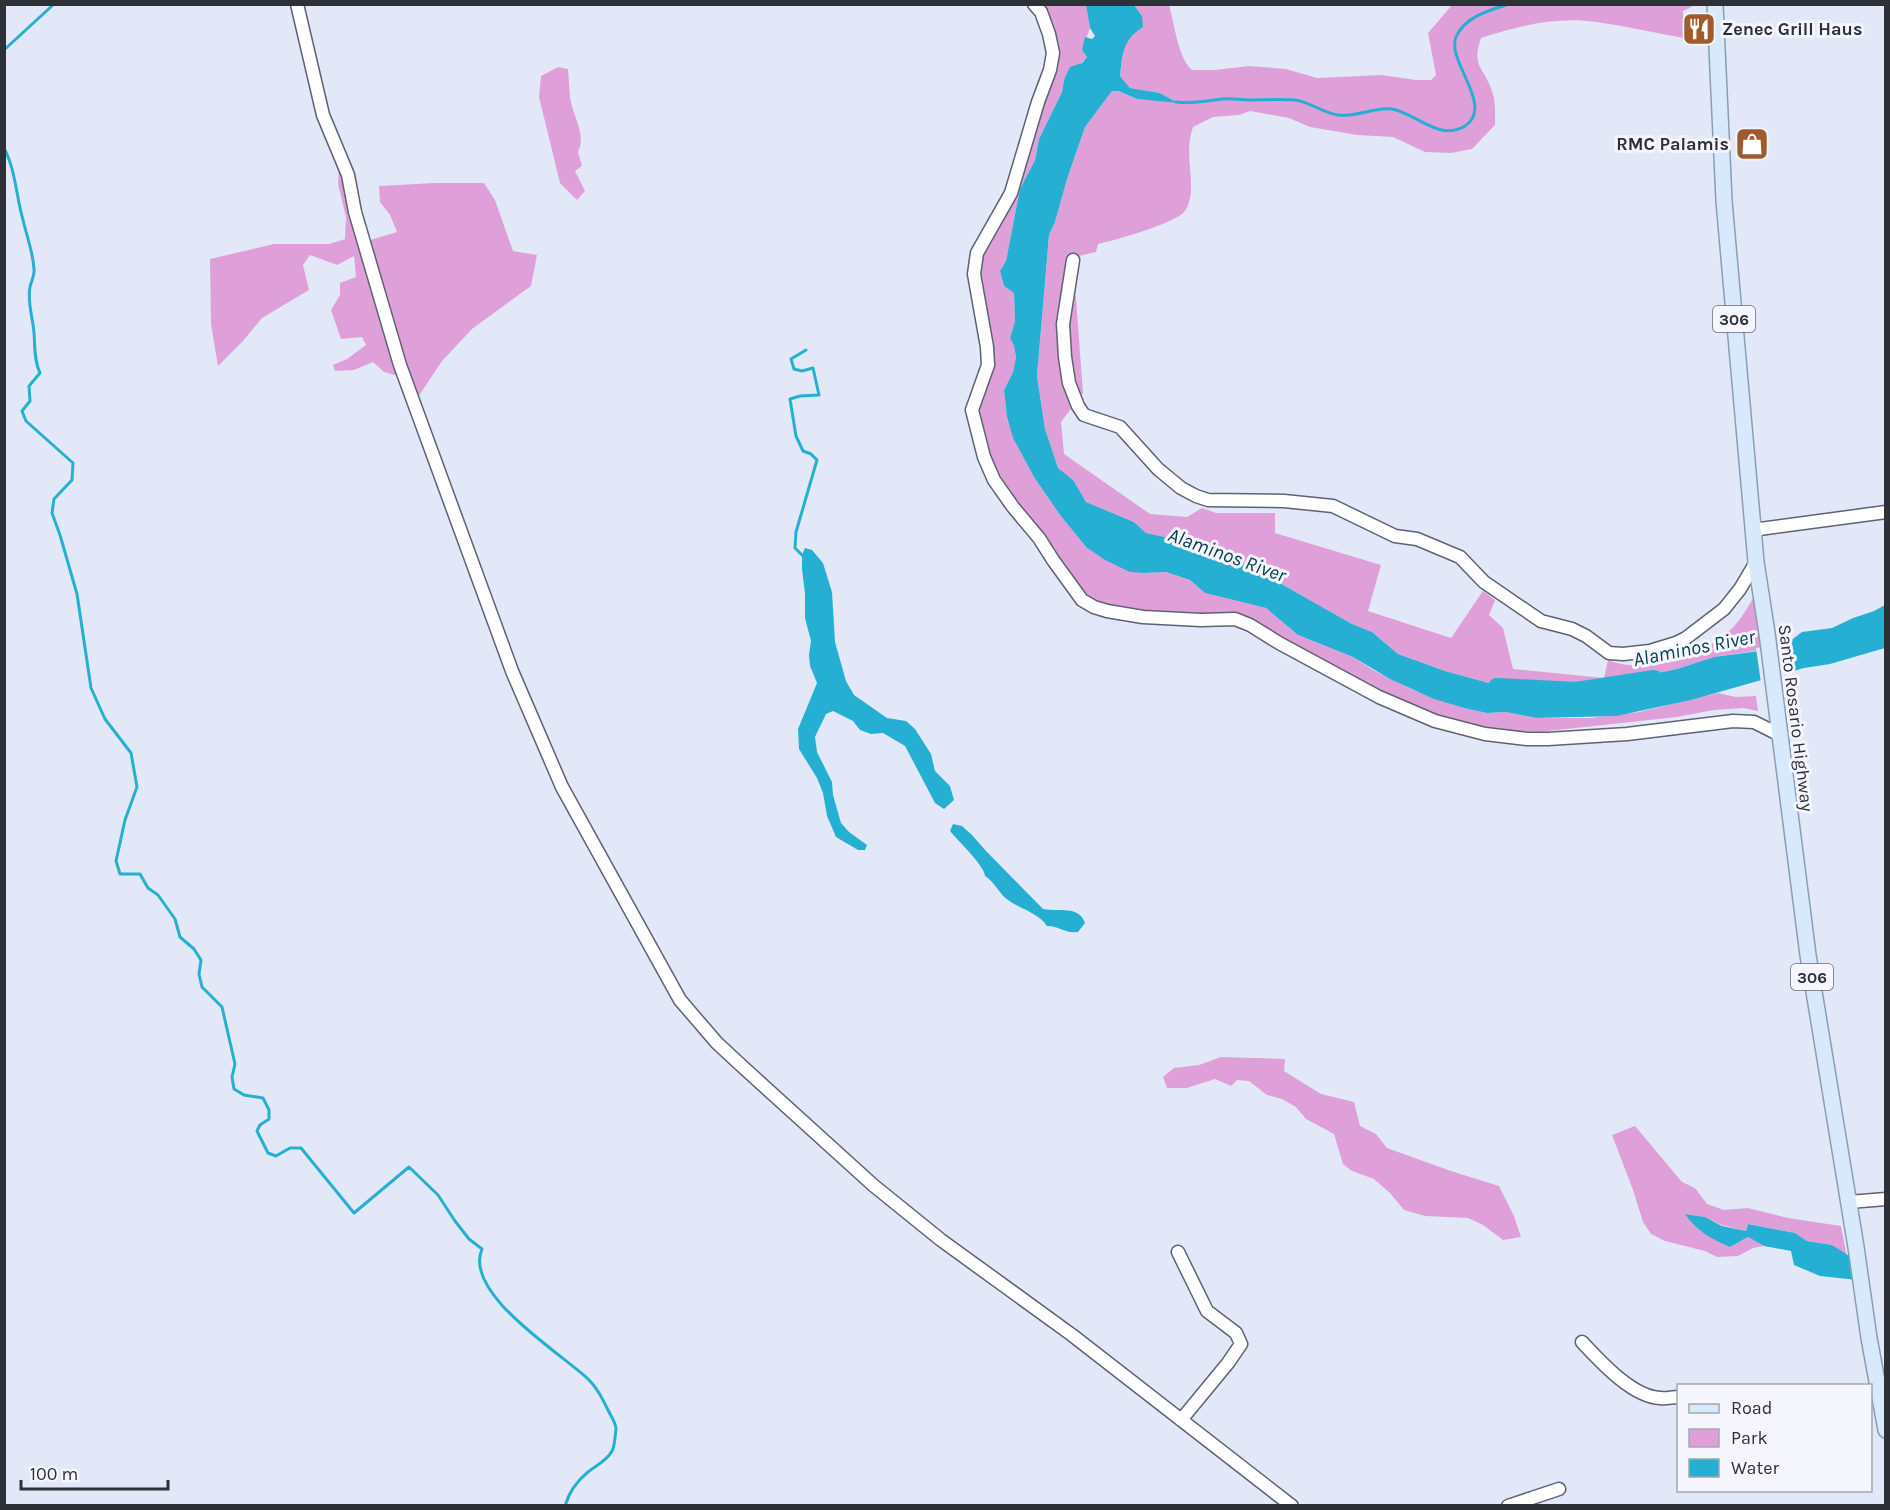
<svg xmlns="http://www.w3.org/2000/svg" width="1890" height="1510" font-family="Karla,sans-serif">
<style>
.green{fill:#dfa0d9}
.water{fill:#25b0d3}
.pier{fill:#e3e8f9}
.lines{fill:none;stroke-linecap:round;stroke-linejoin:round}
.stream{stroke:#25b0d3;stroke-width:3}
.river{stroke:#25b0d3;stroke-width:18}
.minor-casing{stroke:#5e6271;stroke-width:15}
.major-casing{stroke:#8a9eb3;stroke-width:18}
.minor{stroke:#fff;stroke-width:12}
.major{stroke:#d7e9fa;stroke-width:15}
.labels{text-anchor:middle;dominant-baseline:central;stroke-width:6;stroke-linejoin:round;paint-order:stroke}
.shield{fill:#f4f5fd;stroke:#696b72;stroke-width:1.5}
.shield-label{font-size:16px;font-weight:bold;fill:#2e3037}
.poi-label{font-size:18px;font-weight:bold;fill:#2e3037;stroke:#f4f5fd;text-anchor:start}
.street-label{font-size:18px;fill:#2e3037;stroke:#f4f5fd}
.water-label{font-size:20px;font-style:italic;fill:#06414f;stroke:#f4f5fd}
</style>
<rect width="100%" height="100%" fill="#e3e8f9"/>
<path class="green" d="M1039 5H1086L1090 28 1082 50 1087 57 1064 80 1062 92 1039 139 1035 160 1020 189 1006 261 1000 271 1004 286 1014 293 1015 321 1010 338 1014 346 1016 357 1013 372 1004 390 1007 417 1013 437 1034 477 1060 515 1086 547 1144 573 1166 572 1190 580 1205 593 1266 608 1298 635 1353 657 1373 670 1411 689 1468 709 1487 713 1506 712 1536 718H1590L1639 712 1718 693 1736 697 1756 696 1758 711 1743 708 1714 710 1677 717 1539 732 1493 729 1435 715 1384 694 1252 623 1107 608 1084 598 995 477 976 413 989 378 977 278 983 251 997 232 1009 206 1056 63Z
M1134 5H1169C1174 22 1178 58 1192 70H1215L1249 66 1286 69 1317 78 1382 75 1416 80H1431L1436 75 1428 33 1452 5H1695L1683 11 1684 38C1655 33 1626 26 1596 22 1557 16 1518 26 1481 38 1471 67 1484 67 1492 91 1496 102 1495 114 1495 125L1472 149 1451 153 1425 152 1393 137 1357 135 1310 127 1289 118 1250 111 1239 115 1213 117 1193 127C1185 149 1192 170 1191 192 1190 200 1188 209 1182 214 1168 225 1116 240 1098 244L1096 252 1070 258 1076 298 1083 393 1061 422 1064 454 1150 514 1187 517 1202 508 1216 513H1275V533L1381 565 1368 611 1451 638 1483 591 1495 600 1489 615 1503 628 1513 669 1604 678 1608 660C1643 676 1712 653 1736 624 1743 616 1748 606 1754 597L1761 650 1714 657 1677 669 1644 676 1626 685 1600 692 1534 691 1507 688 1445 671 1398 654 1372 632 1352 624 1257 570 1188 542 1146 533 1134 522 1086 502 1074 481 1058 469 1045 429 1037 376 1049 235 1055 222 1067 179 1085 127 1112 91H1117L1137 99 1176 102 1160 93 1130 88 1120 76 1124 47 1142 16Z
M558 67 568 69C569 78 569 88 570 97 572 115 587 134 578 152L582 166 575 171 585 191 577 200 560 183 539 97 541 76Z
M339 168 343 172 360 252 369 276 398 376 384 372 373 362 354 370 335 371 333 365 347 359 366 345 362 337 341 339 331 310 340 295V283L356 277 354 256 337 265 310 255 303 265 309 290 262 318 243 341 218 366 211 324 210 259 274 244H329L345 239 346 217 338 184Z
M434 183H484L495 200 513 251 537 255 531 286 472 329 442 361 416 400 367 241 397 232 390 215 380 202 379 186Z
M1221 1057 1285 1059 1284 1071 1321 1094 1354 1102 1360 1126 1376 1134 1387 1148 1451 1171 1499 1186 1514 1216 1521 1237 1503 1240 1483 1225 1468 1218 1425 1216 1404 1210 1390 1193 1374 1179 1352 1171 1343 1164 1334 1134 1306 1119 1296 1107 1282 1099 1267 1095 1249 1081 1237 1080 1231 1086 1215 1079 1187 1088H1167L1163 1077 1174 1068 1199 1065Z
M1635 1126 1682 1182 1695 1188 1707 1204 1724 1210 1748 1208 1788 1218 1841 1226 1847 1257 1832 1245 1807 1241 1795 1233 1748 1224 1746 1231 1722 1225 1705 1217 1686 1214 1730 1247 1748 1237 1764 1246 1753 1248 1738 1256 1717 1257 1705 1251 1665 1241 1651 1234 1643 1222 1633 1190 1612 1135Z"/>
<path class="water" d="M1086 5H1134L1142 16 1143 27C1122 40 1123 54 1120 76L1130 88 1160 93 1178 103 1137 99 1118 91H1112L1085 127 1067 179 1055 222 1049 235 1037 376 1045 429 1058 468 1074 481 1086 502 1134 522 1146 533 1188 542 1257 570 1352 624 1372 632 1398 654 1445 671 1507 688 1534 691 1600 692 1626 685 1644 676 1677 669 1714 657 1781 648 1802 632 1832 628 1853 618 1874 611 1885 605V648L1830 664 1804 668 1691 700 1616 716 1536 718 1506 712 1487 713 1468 709 1434 699 1390 679 1353 657 1298 635 1266 608 1205 593 1190 580 1166 572 1144 573 1130 572 1105 560 1086 547 1060 515 1034 477 1013 438 1007 417 1004 390 1013 372 1016 357 1014 346 1010 338 1015 321 1014 293 1004 286 1000 271 1006 261 1020 189 1035 160 1039 139 1062 92 1064 80 1070 67 1082 63 1087 57 1082 50 1085 37 1092 39 1095 36 1090 28Z
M805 548 812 550 823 563 832 592 835 642 846 681 854 695 887 718 906 721 915 729 931 754 935 771 950 786 954 800 944 809 935 803 905 746 883 733 871 734 860 730 853 721 833 711 826 714 815 737 817 752 832 782 833 795 841 823 849 832 867 845 865 850H858L836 837 827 816 823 793 817 778 799 749 798 729 817 683 810 666 809 655 811 641 805 618V594L802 569V555Z
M953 824 962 826 972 835 986 851 1043 909C1059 912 1079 905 1085 923L1078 932C1065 934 1060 926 1047 926 1039 913 1020 909 1008 900 999 894 995 882 985 876 984 865 959 842 950 831Z
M1685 1214 1705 1217 1722 1226 1746 1231 1748 1224 1795 1233 1807 1241 1832 1245 1854 1259 1857 1280 1820 1276 1794 1265 1791 1251 1764 1246 1748 1237 1730 1247C1711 1239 1697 1231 1685 1214Z"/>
<path class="pier" d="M1787 638 1792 674 1761 683 1756 648 1780 645Z"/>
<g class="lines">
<path class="stream" d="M4 50 54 4
M1176 102C1192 104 1206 101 1222 99 1231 98 1240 100 1249 100 1264 100 1279 99 1295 100 1310 102 1323 113 1338 115 1357 118 1376 105 1396 110 1418 116 1441 141 1465 126 1495 106 1446 61 1456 37 1465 16 1491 10 1509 4
M4 148C16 171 16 196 23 220 27 237 33 252 34 269 35 276 31 281 30 287 27 302 33 318 34 333 35 346 34 361 40 373L29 386 30 401 22 411 26 421 73 463 72 480 54 499 52 513 60 535 77 594 91 688 105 719 131 753 137 787 125 820 116 861 120 874H140L148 888 158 895 175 919 180 937 194 949 201 960 199 974 202 987 222 1007 235 1064 232 1077 234 1089 244 1095 263 1098 269 1110V1119L260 1125 257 1131 268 1153 276 1156 290 1148H301L354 1213 409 1167 438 1195 455 1221 469 1239 482 1249C463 1293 559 1352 587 1378 597 1387 603 1400 609 1412 612 1418 616 1423 616 1429 615 1436 615 1446 612 1451 606 1462 596 1465 588 1472 577 1481 569 1492 565 1506
M802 555 795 548 796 532 817 460 811 454 803 451 796 436 790 399 800 396 819 395 813 368 802 371 794 369 791 359 806 350"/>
<path class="river" d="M1497 687 1576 691 1654 679"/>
<defs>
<path id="minor" d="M297 4 323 115 348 175 355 212 400 365 512 671 562 787 680 1000 717 1043 744 1068 873 1185 941 1240 1072 1335 1292 1506
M1034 4 1041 12 1049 34 1053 53 1050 70 1038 102 1011 193 977 253 974 274 987 347 988 365 972 410 984 457 994 480 1013 507 1039 538 1053 560 1082 600 1094 607 1107 611 1143 617 1201 620 1235 619 1250 625 1279 643 1379 697 1435 721 1485 734 1527 739H1548L1627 734 1733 721 1754 722 1778 734
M1073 260 1063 324 1065 357 1069 383 1078 406 1084 415 1120 427 1158 469 1181 488 1196 496 1208 500 1284 501 1333 506 1395 536 1417 539 1460 557 1484 582 1541 621 1572 629 1586 636 1609 653 1623 654 1650 651 1676 643 1686 638 1724 609 1740 589 1756 562
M1752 530 1886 512
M1849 1202 1886 1199
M1178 1252 1207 1311 1236 1333 1241 1344 1228 1363 1181 1420
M1582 1342C1600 1361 1632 1397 1660 1398 1666 1399 1672 1397 1678 1397
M1508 1506 1559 1489"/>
<path id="major" d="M1715 4 1724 201 1756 562 1767 633 1808 955 1856 1247 1869 1338 1886 1430"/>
</defs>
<use href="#minor" class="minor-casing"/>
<use href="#major" class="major-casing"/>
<use href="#minor" class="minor"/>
<use href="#major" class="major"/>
</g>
<defs>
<symbol id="restaurant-square" viewBox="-11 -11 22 22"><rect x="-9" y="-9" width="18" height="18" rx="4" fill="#9f5b2d" stroke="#f4f5fd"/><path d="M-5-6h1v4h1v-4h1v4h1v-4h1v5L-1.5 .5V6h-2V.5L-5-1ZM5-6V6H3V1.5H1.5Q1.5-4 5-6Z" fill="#fff"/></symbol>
<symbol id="shop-square" viewBox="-11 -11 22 22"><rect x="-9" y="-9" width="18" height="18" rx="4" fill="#9f5b2d" stroke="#f4f5fd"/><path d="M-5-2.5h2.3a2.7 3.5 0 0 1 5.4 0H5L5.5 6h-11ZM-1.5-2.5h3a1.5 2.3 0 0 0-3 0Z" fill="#fff"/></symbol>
</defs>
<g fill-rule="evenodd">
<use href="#restaurant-square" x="1680" y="10" width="38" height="38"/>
<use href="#shop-square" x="1733" y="125" width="38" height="38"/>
</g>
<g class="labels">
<g class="shield">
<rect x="1713" y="306" width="42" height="26" rx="4.5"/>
<rect x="1791" y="964" width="42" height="26" rx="4.5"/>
</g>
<g class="shield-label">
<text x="1734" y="319">306</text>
<text x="1812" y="977">306</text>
</g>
<g class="poi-label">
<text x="1722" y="29">Zenec Grill Haus</text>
<text x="1729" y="144" text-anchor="end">RMC Palamis</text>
</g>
<g class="street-label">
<text transform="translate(1796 718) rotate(83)">Santo Rosario Highway</text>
</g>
<g class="water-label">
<text transform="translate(1227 555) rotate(20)">Alaminos River</text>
<text transform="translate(1694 648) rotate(-11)">Alaminos River</text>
</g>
</g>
<rect width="1890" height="1510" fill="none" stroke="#2e3037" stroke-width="12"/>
<rect x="1677" y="1384" width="195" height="108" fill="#f4f5fd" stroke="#a5a6ae" stroke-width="1.5"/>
<rect x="1689" y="1404" width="30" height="9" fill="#d7e9fa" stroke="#a5a6ae" stroke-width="1.5"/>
<text x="1731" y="1414" font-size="18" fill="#2e3037">Road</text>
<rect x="1689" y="1429" width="30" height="18" fill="#dfa0d9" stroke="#a5a6ae" stroke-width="1.5"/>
<text x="1731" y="1444" font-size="18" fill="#2e3037">Park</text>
<rect x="1689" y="1459" width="30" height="18" fill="#25b0d3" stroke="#a5a6ae" stroke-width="1.5"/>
<text x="1731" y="1474" font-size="18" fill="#2e3037">Water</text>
<path d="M21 1480v9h147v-9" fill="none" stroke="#2e3037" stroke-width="3"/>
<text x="30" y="1480" font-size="18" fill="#2e3037" stroke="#f4f5fd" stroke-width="4.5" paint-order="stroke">100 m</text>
</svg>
